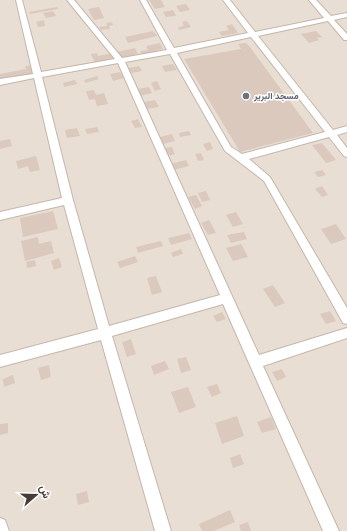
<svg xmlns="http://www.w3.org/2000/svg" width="347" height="531" font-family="'Work Sans',Vazirmatn,sans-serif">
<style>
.residential{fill:#e9ded4}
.building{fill:#dbc9bd}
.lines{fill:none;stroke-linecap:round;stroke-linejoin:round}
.minor-casing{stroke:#c4b6ab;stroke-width:2}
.minor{fill:#fff;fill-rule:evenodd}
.worship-dot{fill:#6b7280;stroke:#fff;stroke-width:1.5}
.labels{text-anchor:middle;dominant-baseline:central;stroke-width:3;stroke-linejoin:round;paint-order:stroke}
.far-worship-label{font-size:9px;font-weight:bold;fill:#5b616d;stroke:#fff;text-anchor:start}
</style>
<rect width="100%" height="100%" fill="#f5ede6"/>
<path class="residential" d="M0 0H347V531H0Z"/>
<path class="building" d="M149 0H161L165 7 155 9Z
M186 4 190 10 180 12 176 6Z
M57 7 58 9 30 14 29 12Z
M99 7 104 18 94 20 88 9Z
M173 10 176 16 166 17 163 12Z
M53 11 56 16 46 18 43 13Z
M44 20 45 26 38 27 36 22Z
M187 21 191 27 179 30 178 27 184 26 182 22Z
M112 22 113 25 109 26 110 29 101 30 99 27 107 26 106 23Z
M232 24 238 33 222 36 219 32 229 30 226 26Z
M153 31 157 36 128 43 125 37Z
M316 31 322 37 317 38 319 40 309 43 301 34Z
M160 43 163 49 157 50 158 51 142 55 140 51 148 50 146 46Z
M246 43 250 47 313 133 240 152 184 59 241 49 238 44Z
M135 48 138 54 123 58 122 56 95 63 91 54 97 53 98 56Z
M173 64 177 70 165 72 162 66Z
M32 65 34 74 0 80V74L26 69 25 66Z
M139 66 142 71 126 74 124 69Z
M120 72 124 78 113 81 110 74Z
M97 76 99 79 85 83 84 80Z
M75 80 77 84 64 87 63 83Z
M157 81 161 89 155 91 151 83Z
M149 87 152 93 140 96 137 89Z
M94 90 96 95 104 93 108 104 97 106 95 99 89 100 86 91Z
M155 100 159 107 147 109 144 102Z
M138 119 142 127 135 128 131 121Z
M97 127 99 132 87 134 85 129Z
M77 128 80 136 67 138 65 130Z
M189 131 191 135 180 137 179 133Z
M172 134 175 141 163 144 160 137Z
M10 139 12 146 0 149V141Z
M210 142 213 149 207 151 203 144Z
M322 143 336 160 326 163 312 145Z
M172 147 175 154 168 156 164 148Z
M201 153 204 160 198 161 195 154Z
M36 156 40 170 30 172 28 166 18 169 16 161Z
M186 160 189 166 173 170 170 164Z
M322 170 326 175 318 177 314 172Z
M322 186 328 195 322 197 315 189Z
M206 191 210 200 202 202 198 193Z
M196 195 202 206 195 209 188 197Z
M53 211 58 229 23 237 20 218Z
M236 212 243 224 233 227 226 215Z
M209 220 216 233 208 235 201 223Z
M336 224 346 239 331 244 321 229Z
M244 232 247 239 231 243 227 235Z
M189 233 192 239 171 245 168 238Z
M38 237 39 244 51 241 54 253 25 261 21 241Z
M161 241 163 246 138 253 136 247Z
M241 244 248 257 233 261 226 248Z
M181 249 183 254 173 257 171 253Z
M135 256 138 262 120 268 117 262Z
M59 258 62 267 54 270 51 261Z
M35 260 36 266 27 268 26 262Z
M156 276 162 292 152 295 147 278Z
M273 285 285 303 275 307 263 289Z
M330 311 336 321 326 324 320 314Z
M222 312 226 319 217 322 213 316Z
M131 339 136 354 127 357 122 342Z
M186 357 191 370 181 373 177 359Z
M165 361 169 369 154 375 151 366Z
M49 365 51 377 41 380 38 368Z
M282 369 286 377 277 381 272 372Z
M13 375 15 383 4 387 3 379Z
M217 384 221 393 212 397 207 387Z
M188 387 196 407 179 413 171 392Z
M237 416 244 436 222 444 215 423Z
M271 417 276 429 262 433 257 422Z
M8 423V433L0 435V424Z
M240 454 244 464 233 468 230 458Z
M87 491 89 502 78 505 76 494Z
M230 510 235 522 214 531H202L199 524Z
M248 522 251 531H241L239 525Z"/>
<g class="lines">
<defs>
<path id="minor" d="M16 0H22L41 72 115 59 67 0H74L122 58 167 50 140 0H146L174 48 248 33 223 0H230L255 32 324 18 309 0H316L331 16 347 13V17L334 20 347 34V40H344L328 21 258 36 333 130 347 126V132L337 135 347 148V157L344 156 329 137 249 159 270 177 347 308V324L343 323 264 181 225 151 170 54 125 62 259 355 347 328V338L263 366 339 531H323L223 304 112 336 171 531H155L101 340 0 367V355L98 329 64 205 0 220V212L62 198 34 78 0 85V79L33 74ZM251 37 325 132 242 154 231 147 177 53ZM118 63 220 295 109 326 73 200 42 77Z
M0 518 5 520 9 531H0Z"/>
</defs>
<use href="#minor" class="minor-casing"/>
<use href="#minor" class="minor"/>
</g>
<circle class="worship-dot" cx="246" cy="96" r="4"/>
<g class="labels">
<g class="far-worship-label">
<text x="254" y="96">مسجد البرير</text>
</g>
</g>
<g transform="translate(36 495) rotate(70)" stroke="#ffffff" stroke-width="3" paint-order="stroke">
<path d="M0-3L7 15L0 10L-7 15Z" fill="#483c35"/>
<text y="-6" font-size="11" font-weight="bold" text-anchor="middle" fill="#483c35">ش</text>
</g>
</svg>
